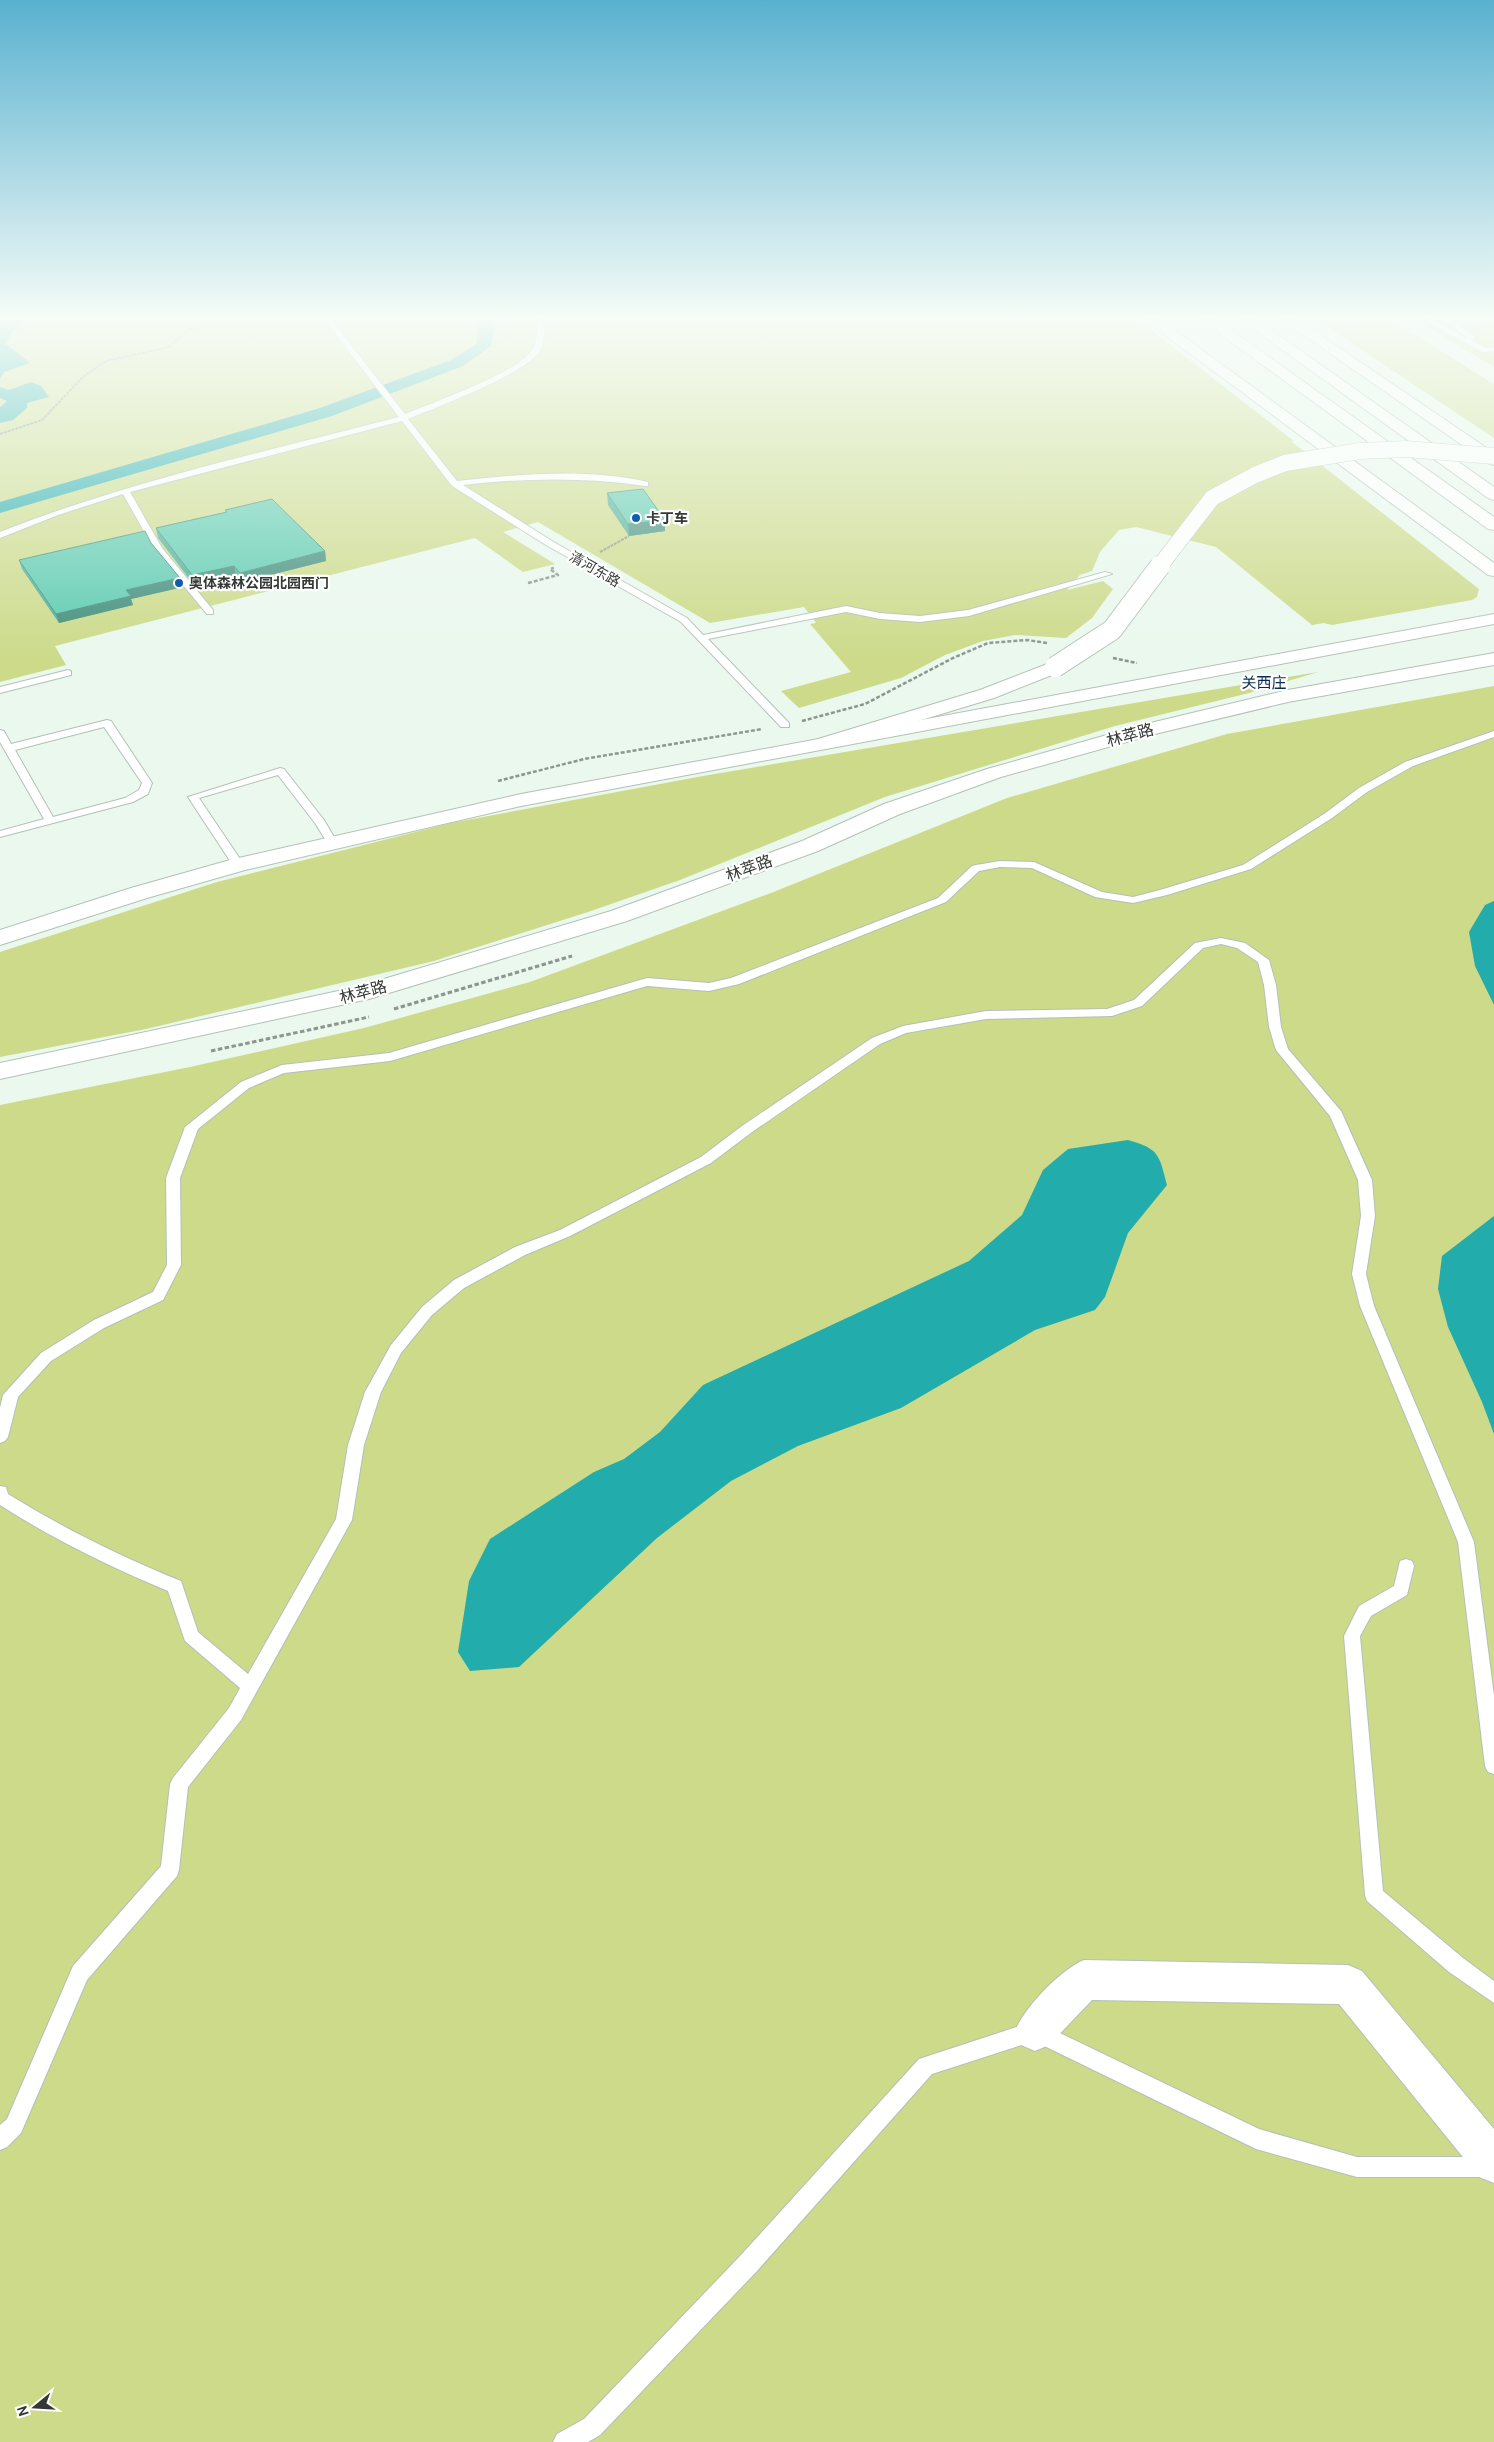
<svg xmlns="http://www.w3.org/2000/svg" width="1494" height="2442" font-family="Cabin,'Noto Sans SC',sans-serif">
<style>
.green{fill:#ccda89}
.water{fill:#22acac}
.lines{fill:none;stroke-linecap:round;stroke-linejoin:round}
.canal{fill:#22acac;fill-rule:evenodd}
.service-casing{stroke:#b3c0b7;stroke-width:2}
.minor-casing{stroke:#b3c0b7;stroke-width:2}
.tertiary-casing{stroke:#b3c0b7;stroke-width:2}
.primary-casing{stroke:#b3c0b7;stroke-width:2}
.motorway-casing{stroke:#b3c0b7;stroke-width:2}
.path-far2{stroke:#8c958e;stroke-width:2;stroke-dasharray:3 1;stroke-linecap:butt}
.path-far1{stroke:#8c958e;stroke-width:2.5;stroke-dasharray:4 2;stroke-linecap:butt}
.path{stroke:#8c958e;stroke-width:3;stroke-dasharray:4.5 2.5;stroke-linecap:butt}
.service{fill:#fff;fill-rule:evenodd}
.minor{fill:#fff;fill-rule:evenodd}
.tertiary{fill:#fff;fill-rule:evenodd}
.primary{fill:#fff;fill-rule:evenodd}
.motorway{fill:#fff;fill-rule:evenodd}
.motorway-bridge-far1-casing{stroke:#b3c0b7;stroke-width:17;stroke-linecap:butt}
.motorway-bridge-casing{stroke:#b3c0b7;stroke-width:22;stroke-linecap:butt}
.motorway-bridge-far1{stroke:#fff;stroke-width:16}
.motorway-bridge{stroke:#fff;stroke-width:20}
.wall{fill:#4eae97}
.shaded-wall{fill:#408d7b}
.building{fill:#5bcab0;stroke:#408d7b}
.poi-dot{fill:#115dac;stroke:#fff;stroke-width:2}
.labels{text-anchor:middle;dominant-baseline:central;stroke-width:4.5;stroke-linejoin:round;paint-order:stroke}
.far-poi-label{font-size:14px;font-weight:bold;fill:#343935;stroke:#fff;text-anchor:start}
.far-street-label{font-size:14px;fill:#343935;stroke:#fff}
.far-neighbourhood-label{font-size:15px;fill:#092b52;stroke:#fff}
.street-label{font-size:16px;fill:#343935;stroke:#fff}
</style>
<rect width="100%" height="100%" fill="#eaf8ee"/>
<path class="green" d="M0 320H1138L1294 441H1291L1479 589 1477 597 1472 600 1332 625 1324 623 1312 625 1216 547 1136 527 1119 530 1100 552 1092 571 1080 575 1067 590 1103 581 1113 589 1092 618 1066 638 1015 635 983 641 945 655 901 678 799 708 781 691 851 672 810 624 816 623 804 607 710 623 538 522 503 532 555 564 523 572 475 538 55 646 66 665 0 682Z
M1317 320H1391L1494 384V438Z
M1415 320H1494V367Z
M1318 672 1249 693 1115 726 885 797 680 880 588 912 434 961 146 1029 0 1057V952L217 882 451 823 703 776Z
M1494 686V2442H0V1105L190 1067 364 1028 530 982 771 893 1007 798 1227 734Z"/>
<path class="water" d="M0 320H25L11 334 6 344 30 363 4 372 0 378Z
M31 382 41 386 49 397 27 403V408L13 420 0 423V407L7 401 0 398V387L9 390Z
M1494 901V1005L1475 966 1469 932 1485 905Z
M1128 1140C1160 1149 1159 1155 1167 1185L1128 1233 1105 1297 1095 1310 1035 1330 901 1408 798 1446 731 1481 657 1538 519 1667 470 1671 458 1652 469 1581 490 1539 594 1472 624 1459 660 1432 703 1385 969 1261 1022 1215 1043 1170 1068 1149Z
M1494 1216V1434L1482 1402 1448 1327 1438 1289 1442 1256Z"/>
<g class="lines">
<path class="canal" d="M475 320H490L495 326 491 346 463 366 332 416 0 513V502L320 408 451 360 476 344 479 326Z"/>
<defs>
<path id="service" d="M325 320H331L405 414C432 403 519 372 532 350 538 341 537 330 537 320H543C544 331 545 344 538 353 521 376 438 406 408 419L457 481C520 474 586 468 648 482V486H645C584 477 524 478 463 485L552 541 687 618 703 635 846 606 880 613 920 616 968 610 1105 572 1112 574 969 616 920 622 880 619 846 612 708 639 789 723V727H781L681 622 546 545 452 486 402 421 130 492 162 548 213 610V614H207L155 551 123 494 58 515 0 538V532C129 481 265 452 399 417Z
M1424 320H1432L1468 339 1445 320H1452L1476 338 1471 340 1486 348 1494 347V351L1482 352Z
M68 670 71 671V675L0 693V687Z
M107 720 111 721 152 783 148 794 133 802 0 837V831L44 819 0 742V730L4 731 11 744ZM104 727 142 783 139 790 125 798 53 817 15 750Z
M1494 731V737L1413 766 1367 792 1332 818 1251 869 1167 895 1133 903 1095 897 1032 868 1000 867 979 871 946 902 739 984 709 991 647 986 390 1061 284 1073 249 1088 198 1129 180 1178 181 1265 163 1300 104 1328 51 1361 18 1397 8 1437 5 1441 0 1443V1408L3 1395 41 1353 94 1320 153 1292 167 1265 166 1178 185 1127 241 1082 282 1065 389 1053 647 978 709 983 731 978 938 898 972 866 976 865 1000 861 1034 862 1102 892 1133 897 1160 890 1243 865 1324 814 1359 788 1405 762Z
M280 768 284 769 324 820 337 842 332 845 328 844 315 823 278 775 199 798 244 865 238 868 234 867 188 797Z
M1221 938 1245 943 1269 960 1276 985 1281 1027 1288 1049 1341 1111 1372 1180 1375 1216 1366 1274 1374 1306 1474 1542 1494 1696V1774L1488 1772 1485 1766 1458 1542 1360 1306 1352 1274 1361 1216 1358 1180 1330 1116 1276 1050 1269 1027 1264 985 1258 962 1237 948 1221 944 1203 948 1142 1006 1112 1016 986 1019 906 1033 880 1044 752 1132 711 1163 570 1236 525 1255 464 1288 432 1315 401 1353 381 1392 364 1445 352 1520 241 1720 188 1787 179 1870 177 1876 87 1980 21 2133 7 2147 0 2150V2125L7 2119 73 1966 161 1866 170 1784 173 1778 229 1708 240 1688 185 1641 168 1591C110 1567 53 1539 0 1505V1486L6 1487 8 1494C63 1528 121 1557 181 1581L198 1632 248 1674 336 1519 348 1445 365 1392 391 1345 422 1307 454 1280 515 1247 560 1230 701 1157 742 1126 872 1038 903 1026 986 1011 1107 1009 1134 1000 1195 943Z
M1406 1559 1412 1561 1414 1566 1407 1595 1371 1616 1360 1636 1383 1891 1463 1958 1494 1981V2003L1449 1972 1367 1901 1365 1895 1344 1636 1359 1606 1394 1586 1400 1561Z
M1035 2021 1259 2129 1357 2157H1494V2177H1357L1256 2149 1034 2041 932 2074 757 2271 600 2435 588 2442H553L557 2434 584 2419 741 2255 919 2059Z"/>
<path id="minor" d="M1084 1960 1348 1965 1362 1971 1494 2129V2183L1479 2177 1339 2004 1092 2000 1049 2045 1035 2051 1021 2045 1015 2031C1025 2007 1060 1970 1084 1960Z"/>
<path id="tertiary" d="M1145 320H1161L1494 563V576L1488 575Z
M1282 320H1298L1494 453V465L1488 463Z"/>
<path id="primary" d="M1494 614V624L521 806 245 870 147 898 0 945V930L131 888 230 860 521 794Z
M1494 653V665L1288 702 1155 734 1001 777 900 814 818 851 627 921 369 999 0 1079V1063L357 987 611 911 802 841 884 804 987 769 1142 725 1288 690Z"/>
<path id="motorway" d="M1201 320H1217L1494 517V530L1488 529Z
M1241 320H1257L1494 487V500L1488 498Z
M1055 661 1062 663 1065 667 1062 671 994 698 832 747 825 749 818 747 815 743 818 739 980 690Z"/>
</defs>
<use href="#service" class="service-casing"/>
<use href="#minor" class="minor-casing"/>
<use href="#tertiary" class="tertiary-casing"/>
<use href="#primary" class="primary-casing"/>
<use href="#motorway" class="motorway-casing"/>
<path class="path-far2" d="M0 434 42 420 83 377 106 361 169 347 201 320
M600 552 629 536"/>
<path class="path-far1" d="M528 583 558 575 550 569 554 568
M1113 658 1137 663
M802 721 865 704 953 658 988 643 1027 640 1047 643
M498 781 584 759 762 729"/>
<path class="path" d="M394 1009 572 956
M211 1051 369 1017"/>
<use href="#service" class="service"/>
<use href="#minor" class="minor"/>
<use href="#tertiary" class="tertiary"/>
<use href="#primary" class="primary"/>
<use href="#motorway" class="motorway"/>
<defs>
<path id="motorway-bridge-far1" d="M1159 567 1212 498 1255 475 1285 463 1360 451 1406 449 1494 456"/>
<path id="motorway-bridge" d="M1055 667 1112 630 1160 566"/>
</defs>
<use href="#motorway-bridge-far1" class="motorway-bridge-far1-casing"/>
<use href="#motorway-bridge" class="motorway-bridge-casing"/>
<use href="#motorway-bridge-far1" class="motorway-bridge-far1"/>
<use href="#motorway-bridge" class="motorway-bridge"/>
</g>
<path class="wall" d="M607 493 665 531 629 536 608 505Z
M225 510 325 551 326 561 242 582 236 575 194 585 158 538 156 528 226 512Z
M151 543 180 578 183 587 131 599 133 605 59 623 22 569 19 560Z"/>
<path class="shaded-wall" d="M665 520V531L629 536 628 524Z
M325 551 326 561 242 582 240 573Z
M234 566 236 575 194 585 192 575Z
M180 578 183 587 131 599 133 605 59 623 56 614 126 590Z"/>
<path class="building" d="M643 489 665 520 628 524 607 493Z
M272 499 325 551 240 573 234 566 192 575 156 528 227 512 225 510Z
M145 531 151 543 180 578 126 590 131 596 56 614 19 560Z"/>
<linearGradient id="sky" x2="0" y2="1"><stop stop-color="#59b1d0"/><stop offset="0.48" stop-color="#f6fcf7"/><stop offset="1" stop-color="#f6fcf7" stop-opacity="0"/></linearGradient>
<rect width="1494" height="662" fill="url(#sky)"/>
<g class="poi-dot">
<circle cx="636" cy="518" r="5"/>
<circle cx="179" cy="583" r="5"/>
</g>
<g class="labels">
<g class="far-poi-label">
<text x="646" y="518">卡丁车</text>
<text x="189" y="583">奥体森林公园北园西门</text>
</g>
<g class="far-street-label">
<text transform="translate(595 569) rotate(30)">清河东路</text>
</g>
<g class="far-neighbourhood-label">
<text x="1264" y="683">关西庄</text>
</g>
<g class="street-label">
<text transform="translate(1130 735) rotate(-15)">林萃路</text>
<text transform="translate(749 868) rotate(-20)">林萃路</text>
<text transform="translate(363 992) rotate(-15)">林萃路</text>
</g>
</g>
<g transform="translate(35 2407) rotate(252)" stroke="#ffffff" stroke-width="4" paint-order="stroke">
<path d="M0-4L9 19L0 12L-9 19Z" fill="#343935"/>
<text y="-8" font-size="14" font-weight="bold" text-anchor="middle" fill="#343935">N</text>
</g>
</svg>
